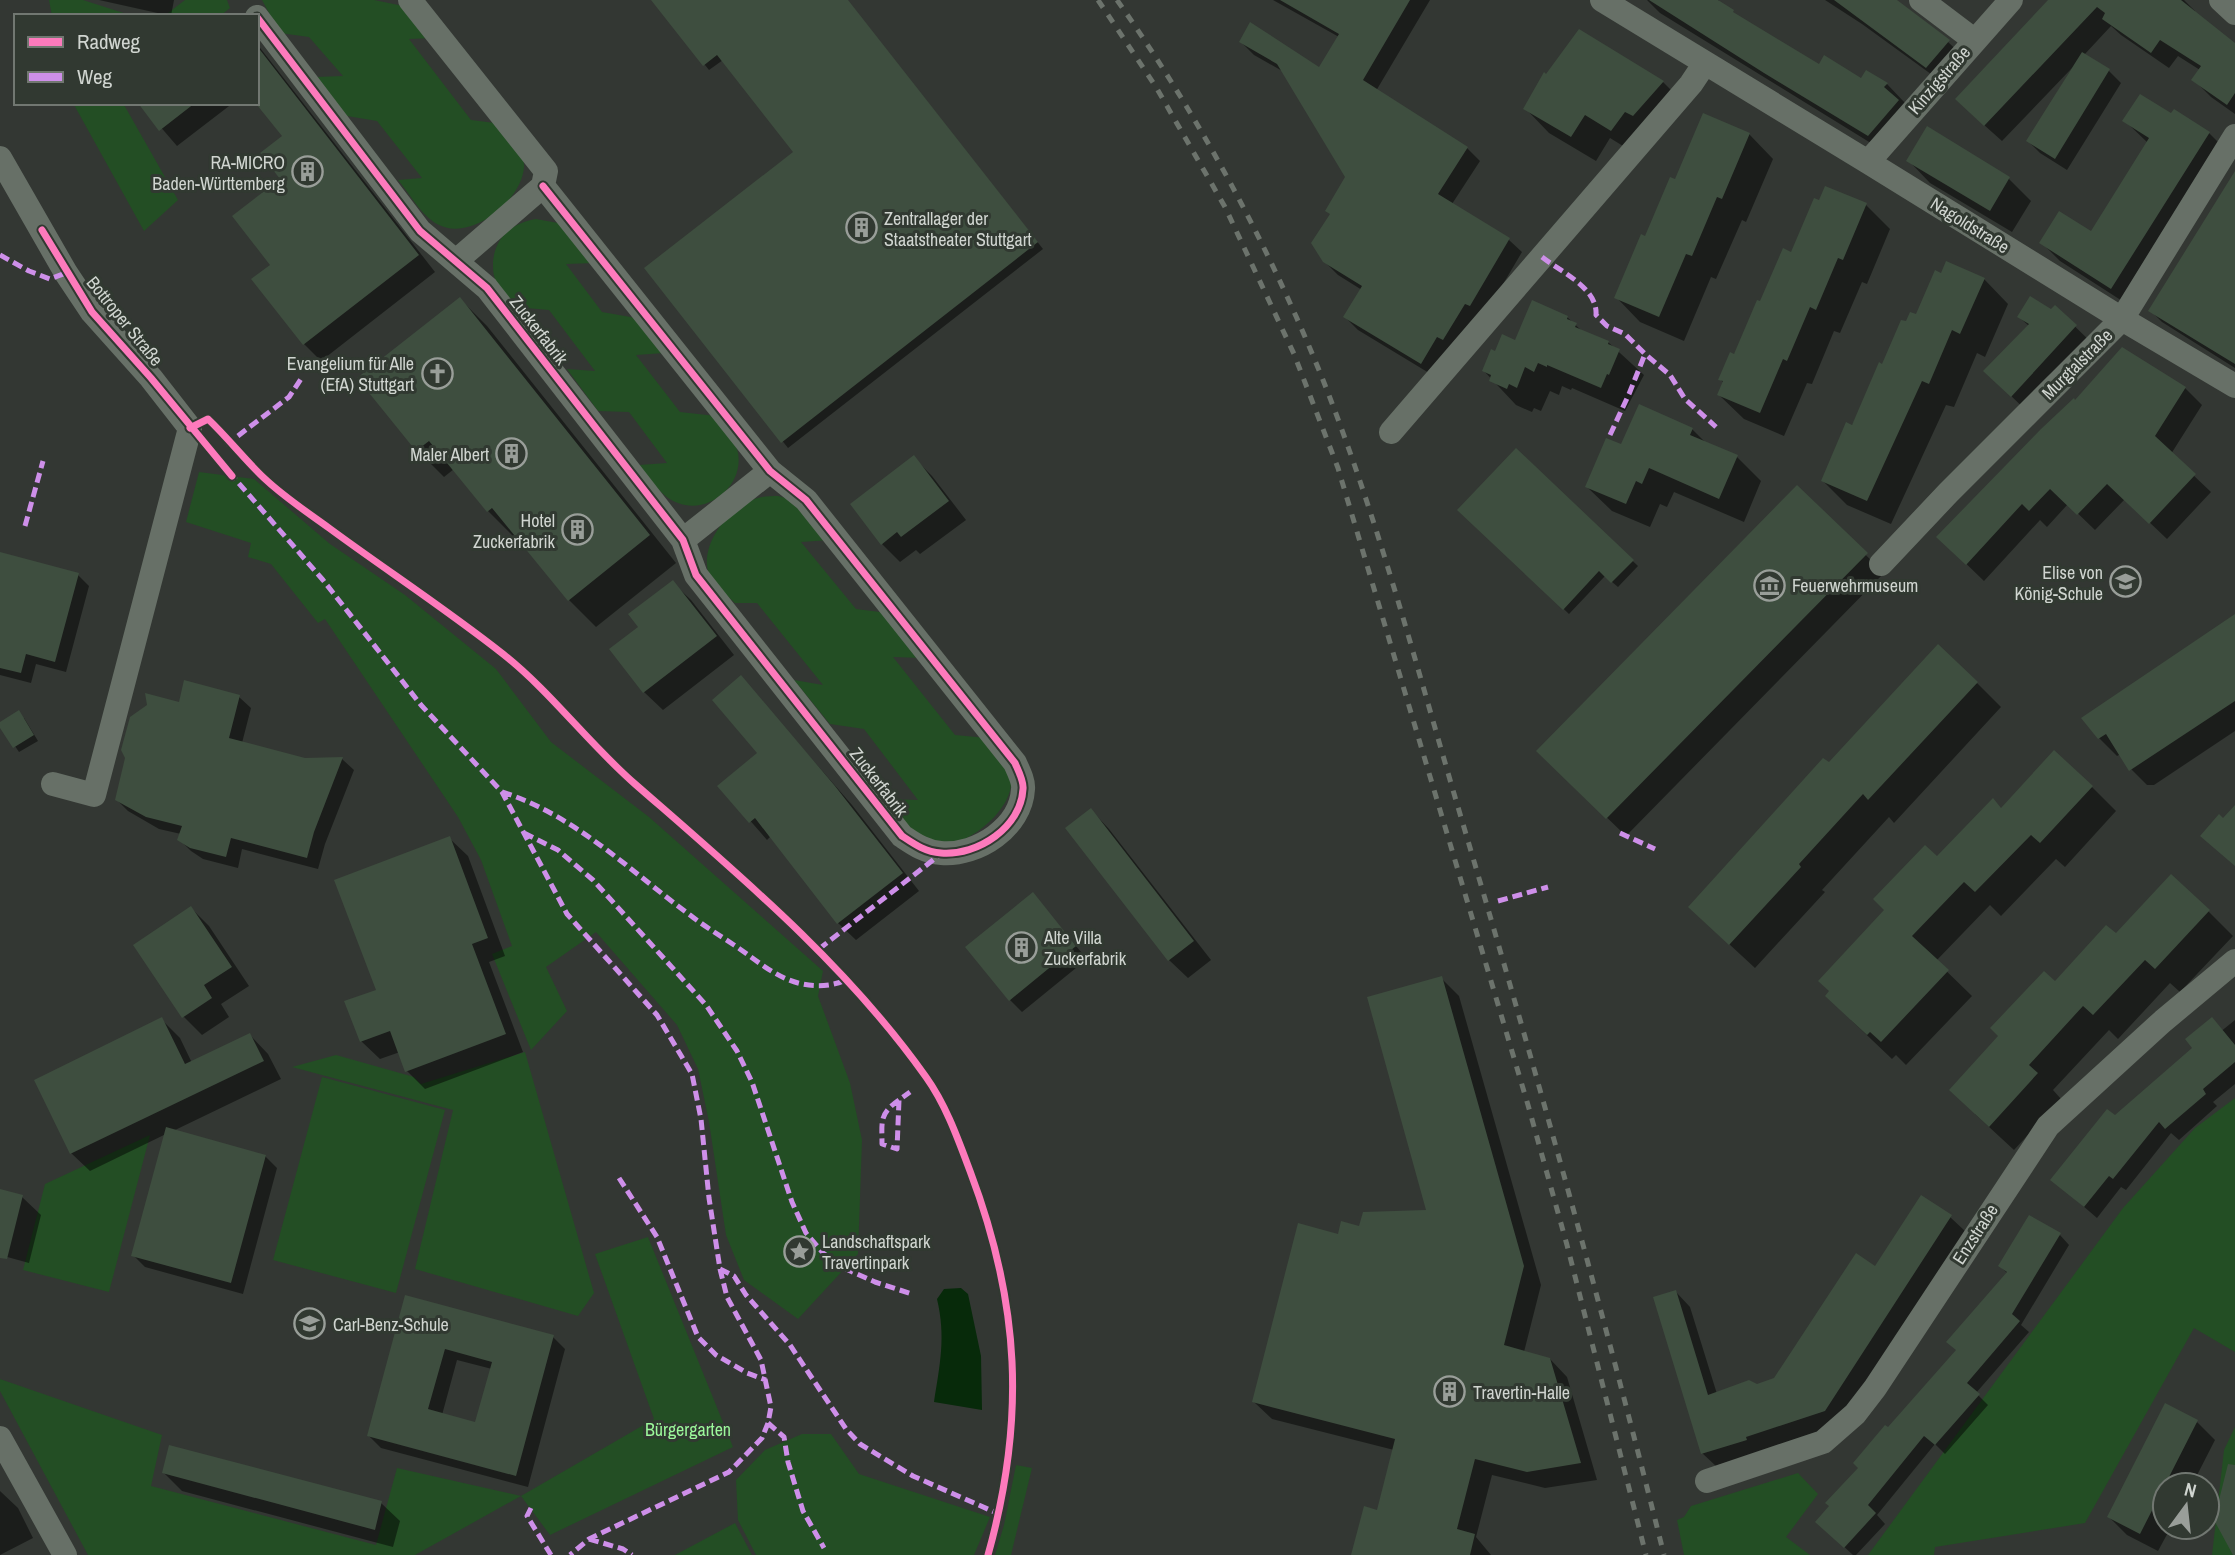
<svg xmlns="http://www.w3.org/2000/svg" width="2235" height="1555" font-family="'Archivo Narrow',sans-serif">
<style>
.green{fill:#234e24}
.water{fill:#072a0a}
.shadow{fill:#0007;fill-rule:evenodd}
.building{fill:#3e4e3f;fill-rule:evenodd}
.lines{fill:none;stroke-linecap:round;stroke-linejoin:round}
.minor{stroke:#677067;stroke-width:24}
.rail{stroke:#6c736c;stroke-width:5;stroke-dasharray:9 9;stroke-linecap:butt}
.quiet{stroke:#ce8fe9;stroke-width:5;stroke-dasharray:10 5;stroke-linecap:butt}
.cycleway-casing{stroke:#313931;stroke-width:11}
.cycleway{stroke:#fd7abc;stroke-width:7}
.labels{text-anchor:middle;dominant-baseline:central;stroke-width:6;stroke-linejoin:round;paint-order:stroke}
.street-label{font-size:18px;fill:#d0d5d0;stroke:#313931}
.poi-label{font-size:18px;fill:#d0d5d0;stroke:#313931;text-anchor:start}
.park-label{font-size:18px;fill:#9cf89b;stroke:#313931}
</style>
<rect width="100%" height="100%" fill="#333733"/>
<path class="green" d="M49 0H83L133 16H52Z
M185 0H227L230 8 220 16H164Z
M262 0H374L408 7 433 38 409 39 471 120 503 124C511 137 525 151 524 167 522 201 470 243 437 224 421 215 410 194 398 180L422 178 377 121 347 116 316 77 343 76 309 37 280 33Z
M73 103H123L178 200 144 231Z
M536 219 558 223 594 263 566 264 602 312 636 318 664 353 636 355 680 412 716 416C723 427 736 441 738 453 744 486 708 515 678 503 661 497 650 479 639 465L667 463 629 412 598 411 567 369 595 371 549 310 515 307C509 298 499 289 495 279 493 274 493 268 493 262 495 237 512 223 536 219Z
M199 472 254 479 330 544 405 595 496 669 551 742 649 817 823 971 818 996 850 1083 862 1140 858 1254 798 1319 744 1280 726 1235 709 1122 698 1069 677 1025 596 932 546 967 567 1011 531 1050 492 954 512 946 481 860 458 817 325 619 318 623 271 564 248 557 251 543 186 522Z
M778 496 793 500 830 540 801 542 856 609 888 613 923 658 893 657 955 735 987 738C994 749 1005 762 1010 774 1020 805 966 850 938 844 914 839 901 816 887 799L918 800 864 729 830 724 794 680 823 685 757 603H735C727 595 713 585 709 575 698 543 732 503 762 497 767 496 773 496 778 496Z
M525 1052 594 1293 578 1316 415 1269 453 1110 292 1067 336 1055 414 1077 421 1084Z
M322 1077 445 1110 396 1293 273 1260Z
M2235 1098V1352L2194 1328 2085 1523 1935 1547 1934 1555H1868L2123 1208 2195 1128Z
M150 1135 109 1292 23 1270 45 1184Z
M648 1237 733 1447 550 1535 521 1496 415 1555H88L0 1391V1379L162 1435 151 1486 376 1545 397 1468 521 1496 654 1419 595 1254Z
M2235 1427V1555H2212L2224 1450Z
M802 1434H831L859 1474 990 1517 974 1555H756L738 1520 736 1480 765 1450Z
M1016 1465 1032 1468 1011 1555H995L1004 1525Z
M1798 1473 1818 1494 1786 1537 1810 1555H1684L1677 1520 1684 1517 1691 1506Z
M735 1523 752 1555H675Z"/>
<path class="water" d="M961 1288 968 1294 981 1356 982 1410 934 1402C940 1364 946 1337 937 1299L944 1289Z"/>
<path class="shadow" d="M99 0H174L171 16Z
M653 0H847L1043 249 788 448 646 269 795 152 723 60 709 70Z
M1273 0H1430L1376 91 1467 148 1480 161 1452 204 1509 240 1522 252 1483 318 1434 376 1358 330 1345 317 1362 290 1338 275 1324 261 1331 215 1347 177 1284 72 1254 55 1241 42 1320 69 1339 37Z
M1647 0H1719L1718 2 1740 18 1820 66 1861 80 1866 72 1887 84 1905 103 1887 153 1660 13Z
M1825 0H1894L1948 42 1967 60 1946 85 1862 24Z
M2050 0H2184L2195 11 2194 12 2235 45V114L2211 97 2194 80 2200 70 2178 56 2169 68 2121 35 2111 26 2084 55 2109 71 2121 83 2067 170 2040 153 2028 141 2072 68 2002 141 1974 116Z
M257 44 435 272 321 361 304 344 273 265 283 179 284 137 257 102Z
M1663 82 1687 106 1636 154 1610 138 1596 161 1549 133 1525 108Z
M140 103H233L177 146Z
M2171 116 2209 133 2228 152 2130 306 2060 261 2041 242 2092 233 2148 143 2125 121Z
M1928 129 2009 179 2031 201 2012 232 1930 183 1908 160Z
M1749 134 1773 159 1746 222 1742 220 1716 279 1711 277 1684 341 1640 322 1616 297 1676 182Z
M2235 174V368L2162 322 2150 310Z
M1866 205 1890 229 1867 284 1862 282 1840 333 1834 331 1812 384 1807 383 1784 436 1744 419 1719 395 1724 383 1720 379 1792 254Z
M1984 279 2008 304 1985 357 1977 353 1954 407 1946 405 1891 524 1847 505 1823 481 1883 366 1917 317Z
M460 299 487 326 676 563 596 627 569 600 517 536 515 538 488 511 454 469 444 477 417 450 359 379Z
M2055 307 2098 349 2034 418 2008 393 2029 326 2019 317 2052 311Z
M1567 317 1583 332 1608 342 1644 375 1625 411 1572 388 1571 390 1562 386 1559 395 1550 391 1541 411 1534 408 1532 412 1516 405 1484 371 1496 353Z
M2122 349 2185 388 2202 405 2171 454 2211 492 2167 539 2125 499 2095 530 2068 504 2047 527 2040 520 1984 581 1955 553 2075 402Z
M1692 429 1707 444 1737 457 1761 481 1744 522 1674 492 1667 507 1660 504 1650 527 1612 511 1587 487 1622 446Z
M1516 451 1638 566 1618 587 1605 576 1569 614 1460 510Z
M914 458 932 476 966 520 920 554 916 550 900 562 882 544Z
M1797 487 1884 573 1626 836 1538 751Z
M0 554 78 575 89 586 66 672 36 664 31 683 0 675Z
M672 582 691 600 734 655 663 710 644 692 641 627Z
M2235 617V731L2154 785H2147L2128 766 2121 754 2117 756 2099 738Z
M741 678 852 805 919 891 856 940 838 923 771 836 767 840 720 786 759 753Z
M1977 683 2001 707 1894 823 1889 817 1822 890 1825 892 1755 968 1715 931 1829 765Z
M239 697 251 708 242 743 305 760 342 759 354 770 325 844 318 869 242 849 238 868 203 859 191 851 179 839 181 834 159 829 128 811 116 799 181 704Z
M24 718 38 741 19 752 0 724Z
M2092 787 2116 811 2065 867 2056 859 2001 916 1990 905 1936 961 1972 996 1906 1065 1896 1055 1892 1059 1851 1020 1937 858 2002 810Z
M1091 810 1109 829 1211 960 1188 978 1169 960Z
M449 838 468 856 505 956 489 962 523 1052 425 1089 407 1071 400 1052 380 1059 361 1041 378 991Z
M1033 895 1087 959 1022 1012 1010 1000Z
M191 908 209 926 249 986 221 1004 229 1017 202 1035 184 1017 135 945Z
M2208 911 2233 936 2180 992 2170 983 2118 1039 2109 1030 2053 1090 2061 1099 2014 1150 1975 1114 2116 936Z
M1441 978 1459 996 1541 1285 1524 1352 1550 1359 1567 1377 1597 1480 1545 1488 1492 1475 1476 1537 1491 1555H1353L1378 1512 1394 1450 1272 1419 1254 1402 1340 1236 1361 1228 1429 1212Z
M161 1019 180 1038 192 1063 250 1035 268 1054 281 1079 173 1131 265 1156 277 1168 243 1294 145 1267 133 1255 166 1134 90 1171 71 1153Z
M2235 1020V1084L2213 1102 2217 1106 2179 1140 2171 1133 2126 1190 2121 1187 2097 1218 2053 1180 2115 1117Z
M0 1191 22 1197 41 1215 29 1263 0 1255Z
M1950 1217 1965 1231 1839 1425 1717 1467 1702 1453 1676 1292 1690 1307 1717 1394 1757 1386 1775 1379 1875 1268Z
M2060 1235 2069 1245 2021 1325 2029 1332 1976 1393 1988 1405 1945 1454 1935 1444 1877 1515 1885 1524 1856 1555H1853L1827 1531 1860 1468 1888 1430 1957 1351 2008 1274 2000 1266Z
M406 1297 553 1337 565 1349 528 1487 381 1448 369 1436ZM457 1360 492 1369 476 1424 442 1415Z
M2197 1422 2215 1440 2192 1485H2165V1527H2171L2158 1551 2127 1535 2109 1517Z
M164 1473 381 1503 400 1521 393 1547 182 1491Z
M0 1491 18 1508 33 1538 0 1555Z"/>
<path class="building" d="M651 0H848L1038 242 781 443 644 268 793 152 717 55 703 66Z
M1280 0H1410L1363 80 1468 147 1438 194 1510 238 1470 306 1465 304 1443 340 1437 337 1421 364 1343 317 1362 286 1323 262 1311 243 1330 214 1325 211 1345 177 1277 64 1239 42 1250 22 1319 67 1339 34Z
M1649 0H1718L1734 10 1733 12 1819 64 1824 55 1861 78 1866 70 1888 83 1884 87 1899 100 1868 136 1764 73Z
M1834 0H1897L1950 40 1926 68Z
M2048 0H2181L2235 43V93L2227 105 2191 80 2201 66 2160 40 2151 53 2102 19 2105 13 2097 7 1984 126 1955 99Z
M1579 29 1664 81 1633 116 1625 112 1611 131 1585 115 1571 137 1523 109 1544 72 1546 74Z
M257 46 419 255 303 345 251 279 270 265 232 216 280 179 260 153 282 136 257 105Z
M2082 52 2110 69 2055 159 2026 141Z
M2140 94 2171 113 2174 109 2210 132 2111 289 2039 243 2059 211 2091 231 2149 138 2122 121Z
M138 103H195L159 131Z
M1703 113 1750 133 1722 199 1717 197 1692 256 1686 254 1659 317 1614 298 1641 234 1645 236 1670 177 1675 179Z
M1927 126 2010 177 1990 211 1906 161Z
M2235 171V364L2148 311Z
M1825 186 1867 203 1843 260 1838 258 1816 310 1810 307 1787 361 1783 359 1760 413 1717 395 1723 381 1718 380 1730 352 1734 354 1757 300 1760 301 1783 248 1791 252 1814 198 1819 200Z
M1946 261 1985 278 1960 334 1952 330 1929 384 1922 381 1867 501 1821 481 1846 422 1852 425 1879 362 1882 364 1901 320 1906 321 1910 312 1916 314 1935 270 1941 273Z
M2030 296 2051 309 2055 305 2077 325 2011 397 1983 371 2029 324 2017 317Z
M460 297 650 535 568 601 492 508 487 512 429 441 416 451 357 378Z
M1532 300 1568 316 1567 319 1577 323 1575 327 1609 341 1608 344 1620 349 1609 375 1607 374 1601 388 1547 365V367L1538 363 1534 372 1525 367 1517 388 1509 384 1507 389 1489 381 1491 375 1482 371 1491 349 1495 351 1502 334 1515 340Z
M2122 347 2186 387 2155 436 2196 474 2149 524 2107 484 2077 515 2050 489 2029 511 2022 504 1966 565 1936 537 2041 429 2074 398 2075 400Z
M1639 404 1693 428 1690 435 1738 455 1719 499 1649 468 1642 484 1636 481 1626 504 1585 487 1606 438 1621 444Z
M1516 448 1634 560 1611 583 1599 571 1563 610 1457 510Z
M914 455 949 501 901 537 897 532 881 545 850 504Z
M1797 485 1868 553 1606 819 1536 751Z
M0 552 79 573 55 662 26 654 21 673 0 668Z
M673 580 717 636 643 693 609 649 638 627 628 614Z
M2235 614V701L2129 771 2106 734 2098 739 2081 718Z
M1938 644 1978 682 1868 800 1863 794 1799 864 1801 867 1729 945 1688 907 1823 758 1829 762Z
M741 675 835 786 903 873 837 924 755 818 749 823 717 786 757 753 712 700Z
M184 680 240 695 229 738 305 758 343 757 314 832 307 858 231 838 226 857 190 848 177 840 182 826 146 817 115 800 125 758 121 750 130 717 147 705 145 693 179 702Z
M19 710 34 735 13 748 0 728V722Z
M2054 750 2093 786 2040 843 2031 835 1975 892 1964 882 1912 936 1949 970 1881 1042 1870 1032 1867 1035 1825 996 1829 991 1818 981 1884 910 1873 899 1925 845 1937 856 1993 798 2001 808Z
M2235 805V866L2200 836 2219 814 2223 818Z
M1091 808 1194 941 1168 961 1065 828Z
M450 836 488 938 472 944 506 1034 405 1072 390 1031 360 1042 344 1001 376 990 334 880Z
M2171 874 2210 910 2155 969 2145 960 2093 1015 2083 1006 2029 1065 2038 1073 1989 1127 1949 1090 1998 1036 1990 1028 2044 971 2055 981 2106 925 2116 933Z
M1033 892 1076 946 1009 1001 965 947Z
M191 906 232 967 204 985 212 998 182 1018 133 945Z
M1442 976 1524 1266 1504 1345 1550 1358 1581 1463 1527 1472 1475 1459 1457 1529 1475 1534 1470 1555H1351L1364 1506 1377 1510 1395 1439 1252 1402 1298 1223 1338 1234 1341 1221 1359 1226 1363 1212 1426 1210 1367 997Z
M162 1017 185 1064 250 1033 264 1061 70 1154 34 1080Z
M2212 1017 2235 1045V1062L2203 1089 2206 1094 2165 1129 2159 1122 2113 1179 2109 1176 2084 1207 2050 1180 2107 1109 2115 1115 2192 1048 2185 1039Z
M166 1127 266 1155 231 1283 131 1256Z
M0 1189 23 1195 7 1259 0 1258Z
M1921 1195 1952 1215 1825 1411 1746 1437 1747 1440 1701 1454 1653 1297 1676 1290 1708 1395 1749 1380 1757 1384 1774 1378 1856 1253 1875 1266Z
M2029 1215 2061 1233 2012 1314 2020 1321 1967 1383 1980 1394 1935 1445 1924 1436 1868 1505 1876 1513 1844 1548 1815 1522 1829 1506 1825 1503 1858 1468 1853 1463 1885 1425 1888 1427 1956 1350 1946 1342 2007 1272 1998 1266Z
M405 1295 554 1335 516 1476 367 1436ZM445 1349 492 1362 475 1422 428 1409Z
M2165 1403 2198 1420 2140 1534 2107 1517Z
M169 1445 382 1501 375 1530 162 1473Z
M2228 1464 2235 1465V1555H2233L2214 1520Z"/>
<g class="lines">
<path class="minor" d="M410 0 546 171 543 186 456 261
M1602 0 1868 162 2122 319 2235 386
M1921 0 1974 40
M2221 0 2235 13
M257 17 420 231 487 288 683 540 696 575 902 836C914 844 925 852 941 853 978 856 1021 827 1023 789 1024 781 1018 770 1015 763L806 500 770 471 543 186
M0 158 66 273 92 312 151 378 190 428 94 795 53 784
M1868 162 2011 0
M1391 432 1691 84 1705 63
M683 540 770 471
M1881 564 1948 493 2122 319 2235 136
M0 1438 65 1555
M1707 1481 1823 1442 1855 1414 1875 1388 2048 1126 2163 1021 2235 961"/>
<path class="rail" d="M1098 0 1156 87 1225 207 1294 354 1338 468 1528 1105 1567 1245 1646 1555
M1117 0C1200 118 1269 246 1323 380 1380 524 1419 676 1463 824 1535 1067 1603 1310 1664 1555"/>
<path class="quiet" d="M0 255 29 271 50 279 66 273
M1542 257C1561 272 1598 288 1596 315L1607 326 1625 334 1645 354 1670 375 1685 399 1716 427
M1610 435 1629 394 1645 354
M226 445 289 397 301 379
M229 472 323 580 421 705 502 792 567 914 657 1015 692 1074 701 1119 709 1198 720 1269 727 1297 761 1360 771 1407 768 1423 762 1438 729 1472 589 1539 570 1555
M25 526 43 461
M502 792C575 815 630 871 690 915 704 926 719 935 734 945 752 957 769 972 789 980 806 987 829 988 846 980
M524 833 558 850 593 880 706 1005 737 1051 752 1082 792 1202 806 1233 823 1253 846 1269 875 1282 912 1294
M1620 833 1655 849
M1498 901 1548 887
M819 949 942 853
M899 1100C879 1114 882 1121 882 1144L897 1149 899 1100 910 1092
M619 1178 657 1237 698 1337 716 1355 747 1373 766 1380
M720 1269 734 1276 746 1295 790 1345 846 1429 860 1444 913 1476 999 1514
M768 1423 784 1437 788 1462 803 1511 824 1548
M531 1508 527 1516 551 1555
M589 1539 623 1549 632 1555"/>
<defs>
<path id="cycleway" d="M257 17 420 231 487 288 683 540 696 575 902 836C914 844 925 852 941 853 978 856 1021 827 1023 789 1024 781 1018 770 1015 763L806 500 770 471 543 186
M42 230 92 312 151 378 232 476
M190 428 208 419C228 438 245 460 264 478 284 497 307 512 329 528 386 570 446 609 503 654 551 692 588 743 635 784 738 874 846 964 926 1077 946 1105 958 1139 970 1171 1020 1303 1026 1419 988 1555"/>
</defs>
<use href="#cycleway" class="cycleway-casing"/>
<use href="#cycleway" class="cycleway"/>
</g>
<defs>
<symbol id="building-ring" viewBox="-11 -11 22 22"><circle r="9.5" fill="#313931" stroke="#999e99" stroke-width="1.5"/><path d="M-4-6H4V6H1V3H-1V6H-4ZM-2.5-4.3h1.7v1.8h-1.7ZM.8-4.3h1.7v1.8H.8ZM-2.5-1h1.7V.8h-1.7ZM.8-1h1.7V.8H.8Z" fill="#999e99"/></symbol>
<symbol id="church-ring" viewBox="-11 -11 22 22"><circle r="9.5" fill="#313931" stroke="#999e99" stroke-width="1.5"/><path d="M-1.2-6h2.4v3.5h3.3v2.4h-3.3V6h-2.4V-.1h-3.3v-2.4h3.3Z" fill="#999e99"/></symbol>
<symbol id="school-ring" viewBox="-11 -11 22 22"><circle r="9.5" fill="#313931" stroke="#999e99" stroke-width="1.5"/><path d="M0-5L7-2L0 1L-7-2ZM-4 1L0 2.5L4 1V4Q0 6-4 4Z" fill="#999e99"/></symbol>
<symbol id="museum-ring" viewBox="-11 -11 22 22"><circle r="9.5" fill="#313931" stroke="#999e99" stroke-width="1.5"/><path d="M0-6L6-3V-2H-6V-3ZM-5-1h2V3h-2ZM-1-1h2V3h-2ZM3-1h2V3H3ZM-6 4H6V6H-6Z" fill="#999e99"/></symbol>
<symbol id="sight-ring" viewBox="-11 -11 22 22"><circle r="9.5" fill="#313931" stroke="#999e99" stroke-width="1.5"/><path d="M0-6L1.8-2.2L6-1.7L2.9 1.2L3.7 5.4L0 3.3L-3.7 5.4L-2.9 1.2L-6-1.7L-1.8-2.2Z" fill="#999e99"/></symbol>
</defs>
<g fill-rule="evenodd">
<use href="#building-ring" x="290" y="154" width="35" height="35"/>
<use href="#building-ring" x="844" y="210" width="35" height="35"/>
<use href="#church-ring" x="420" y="356" width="35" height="35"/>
<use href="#building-ring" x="494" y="436" width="35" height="35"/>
<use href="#building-ring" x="560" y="512" width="35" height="35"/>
<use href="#school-ring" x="2108" y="564" width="35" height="35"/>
<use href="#museum-ring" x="1752" y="568" width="35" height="35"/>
<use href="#building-ring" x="1004" y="930" width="35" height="35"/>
<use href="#sight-ring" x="782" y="1234" width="35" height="35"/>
<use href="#school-ring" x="292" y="1306" width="35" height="35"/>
<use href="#building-ring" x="1432" y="1374" width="35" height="35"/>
</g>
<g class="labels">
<g class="street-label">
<text transform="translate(1939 80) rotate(-49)">Kinzigstraße</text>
<text transform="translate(1970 225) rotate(32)">Nagoldstraße</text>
<text transform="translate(125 321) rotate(51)">Bottroper Straße</text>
<text transform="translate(539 330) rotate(52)">Zuckerfabrik</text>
<text transform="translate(2077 364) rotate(-45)">Murgtalstraße</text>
<text transform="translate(879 782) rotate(52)">Zuckerfabrik</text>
<text transform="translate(1975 1234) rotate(-57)">Enzstraße</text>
</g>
<g class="poi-label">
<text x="285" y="162" text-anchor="end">RA-MICRO<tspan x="285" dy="21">Baden-Württemberg</tspan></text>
<text x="884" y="218">Zentrallager der<tspan x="884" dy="21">Staatstheater Stuttgart</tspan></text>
<text x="414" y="363" text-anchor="end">Evangelium für Alle<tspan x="414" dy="21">(EfA) Stuttgart</tspan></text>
<text x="489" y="454" text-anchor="end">Maler Albert</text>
<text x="555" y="520" text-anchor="end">Hotel<tspan x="555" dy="21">Zuckerfabrik</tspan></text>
<text x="2103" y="572" text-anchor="end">Elise von<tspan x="2103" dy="21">König-Schule</tspan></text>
<text x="1792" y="585">Feuerwehrmuseum</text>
<text x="1044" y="937">Alte Villa<tspan x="1044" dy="21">Zuckerfabrik</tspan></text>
<text x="822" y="1241">Landschaftspark<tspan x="822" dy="21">Travertinpark</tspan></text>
<text x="333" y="1324">Carl-Benz-Schule</text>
<text x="1473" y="1392">Travertin-Halle</text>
</g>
<g class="park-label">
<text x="688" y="1429">Bürgergarten</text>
</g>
</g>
<rect x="14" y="14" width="245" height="91" fill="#313931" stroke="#717771" stroke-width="2"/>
<rect x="28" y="37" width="35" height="10" fill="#fd7abc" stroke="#717771" stroke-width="2"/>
<text x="77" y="49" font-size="21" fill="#d0d5d0">Radweg</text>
<rect x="28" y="72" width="35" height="10" fill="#ce8fe9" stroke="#717771" stroke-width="2"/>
<text x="77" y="84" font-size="21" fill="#d0d5d0">Weg</text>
<g transform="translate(2186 1506) rotate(15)"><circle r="33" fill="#313931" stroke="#717771" stroke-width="2"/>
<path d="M0-5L12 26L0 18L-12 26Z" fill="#999e99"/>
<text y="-10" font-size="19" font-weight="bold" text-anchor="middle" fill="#d0d5d0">N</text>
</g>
</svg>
